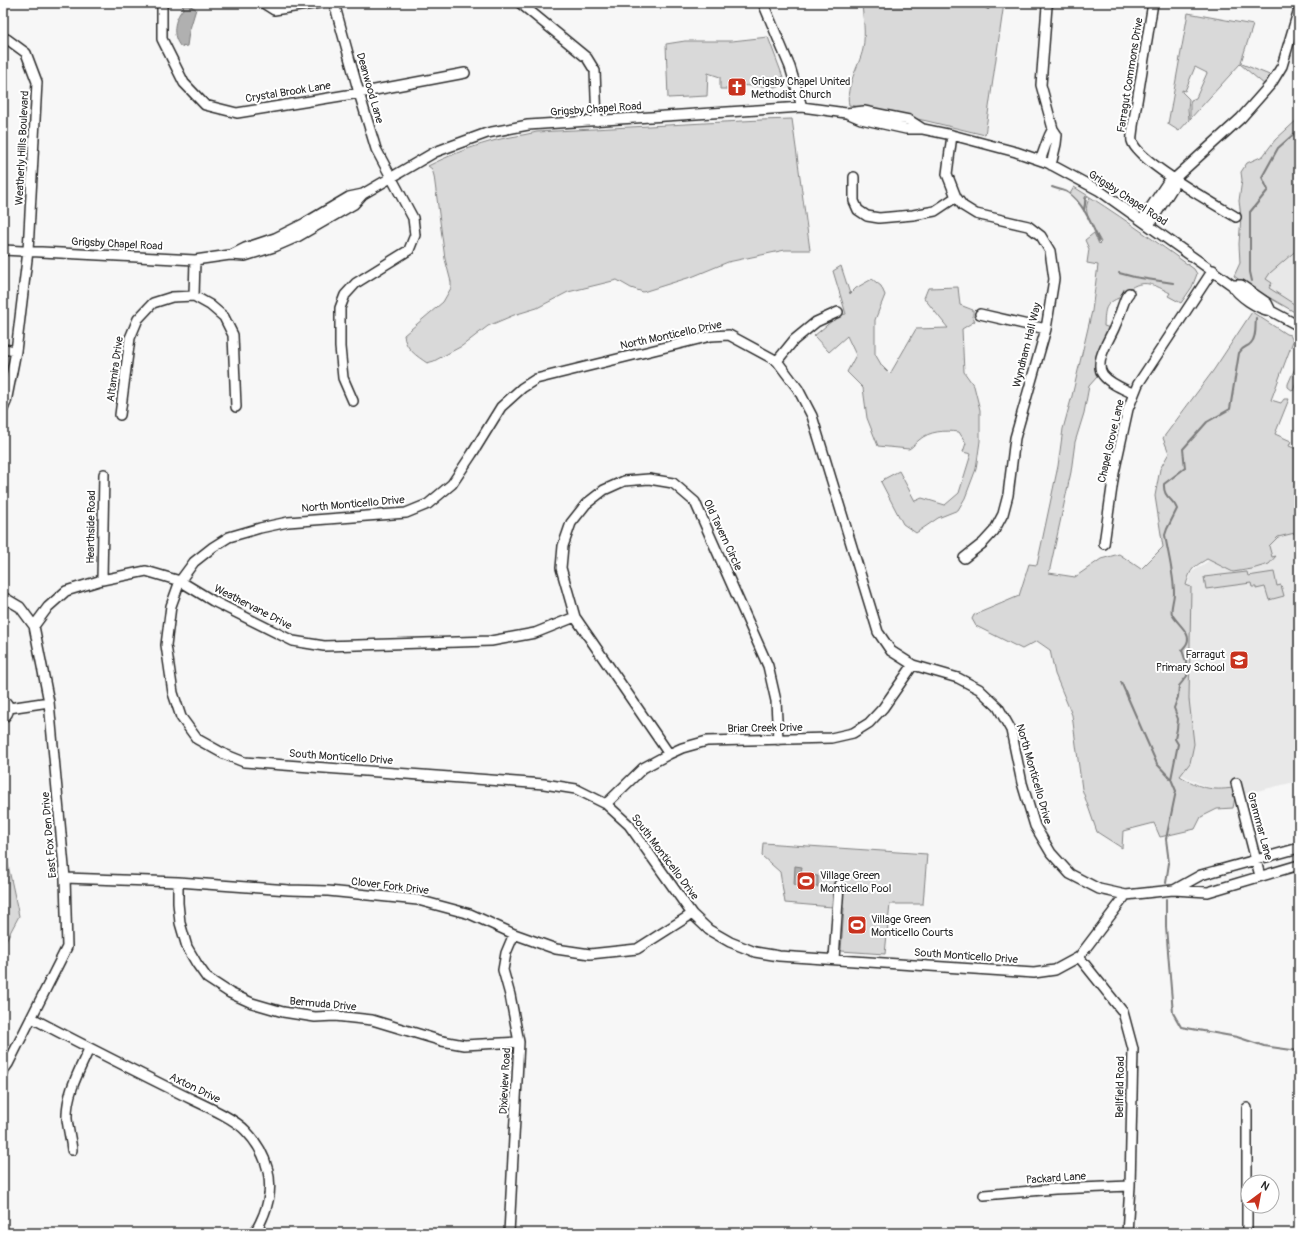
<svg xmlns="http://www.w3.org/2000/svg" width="1302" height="1236" font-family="Pangolin,sans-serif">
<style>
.built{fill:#e8e8e8}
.green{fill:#d9d9d9;stroke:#828282}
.water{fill:#b0b0b0;stroke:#7b7b7b}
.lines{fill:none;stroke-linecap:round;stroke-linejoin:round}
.stream{stroke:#7b7b7b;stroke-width:2}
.minor-casing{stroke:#2b2b2b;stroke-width:12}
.minor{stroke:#fff;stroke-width:9}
.labels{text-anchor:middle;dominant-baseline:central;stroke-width:4;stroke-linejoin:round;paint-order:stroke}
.street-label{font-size:11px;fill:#2b2b2b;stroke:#fff}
.poi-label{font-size:11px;fill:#2b2b2b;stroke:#fff;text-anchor:start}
</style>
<rect width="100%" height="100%" fill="#f7f7f7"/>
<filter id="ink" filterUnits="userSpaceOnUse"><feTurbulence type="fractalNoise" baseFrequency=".025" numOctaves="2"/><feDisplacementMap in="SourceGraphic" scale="8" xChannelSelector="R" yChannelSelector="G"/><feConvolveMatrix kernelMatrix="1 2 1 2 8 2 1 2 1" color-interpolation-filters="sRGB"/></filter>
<g filter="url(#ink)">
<path class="built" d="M1299 248V315L1257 292 1265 281 1269 273Z
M1299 522V781L1244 794 1242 788 1214 789 1202 785 1178 773 1186 590 1192 572 1216 556Z"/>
<path class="green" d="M862 3H1004L985 135 927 121 849 105C845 86 859 67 863 49 866 31 863 20 862 3Z
M1188 13 1253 25 1241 62 1242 64 1272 76 1265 85 1240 64 1190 119V104L1191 100 1196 98 1207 73 1195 67 1185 91 1182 90V92L1189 99 1188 109 1189 120 1179 131 1168 124Z
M768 37 783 77 779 87 729 85V89H720V77L708 73 707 96 668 98 666 44 685 41H732Z
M1299 118V248L1270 273 1266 279 1272 283 1269 288 1294 304 1297 299 1299 300 1298 314 1258 291 1257 292 1234 276 1240 263 1239 244 1241 216 1239 201 1242 180 1241 172 1247 163 1263 156 1275 140Z
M792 119 810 250H785L728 262 694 276 643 292 631 288 617 280 568 292 537 308 514 315 488 326 462 346 434 361 427 363C417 356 405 349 404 335L443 302 451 288V282L445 259 434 176 432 169 428 166C448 156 468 148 489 142 505 137 521 136 537 132L761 120Z
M1074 187C1115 212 1155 241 1194 269L1197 274 1192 287 1181 303 1168 296 1170 293C1155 285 1143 278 1128 290L1124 289 1121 297C1104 304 1105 308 1104 326L1110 328C1103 344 1093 359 1097 377L1089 386 1084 413 1075 442 1071 472 1049 573 1075 577 1101 559 1119 554 1141 569 1163 547 1155 496 1160 469 1169 453 1163 438 1213 371 1252 312 1286 334 1290 335 1293 341 1271 400 1281 403 1284 399H1289L1275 434 1291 441 1289 446 1299 450V532L1278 537 1269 546 1272 557 1276 556 1269 564 1252 569 1233 572 1207 559C1192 568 1191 568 1186 585L1191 587 1189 699 1194 744 1190 763 1180 776C1200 788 1211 791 1233 788L1235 797 1233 808 1217 809 1201 817 1195 829 1160 837 1154 823 1123 831 1122 848 1097 832 1082 789 1072 715 1055 674 1050 650 1037 641 1022 649 976 626 972 619 974 615 1019 596 1029 564 1037 565 1058 466 1063 429 1072 396 1092 311 1098 265 1087 263 1089 249 1085 240 1094 233 1099 244 1101 242C1094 228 1080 211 1090 198L1086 196 1085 197 1084 209 1070 194Z
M841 266 850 294 856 288 872 279 881 286 885 295 875 320V354L882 366 890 374 916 329 948 328 924 298 928 288 958 287 960 305 973 310V317L975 321 962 329 964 372 974 386 980 410V441L976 469 965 498 958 510 938 518 916 533 903 524 881 482 884 479 899 471 915 501 922 498 945 505 959 493 971 454 963 452 966 443 959 432C945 430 929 431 919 440 915 443 914 446 909 449L878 446 867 418 863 388 847 372 856 355 847 336 829 352 814 336 839 315 846 314 833 271Z
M1299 359V375L1293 391 1288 387V384Z
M1247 572 1248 576 1274 572 1277 586 1281 585 1284 596 1269 600 1265 587 1256 589V587H1252L1251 583 1206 589 1204 577Z
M3 842 19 916 3 946Z
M763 843 927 854 923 904H890L885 954 841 951 844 908 785 903 780 872 762 856Z"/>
<path class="water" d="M182 3H194L191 4 192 7 196 9 189 32 187 46 181 47C171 36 174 19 183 9Z
M795 866 802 867 801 875 818 876V887L794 885Z"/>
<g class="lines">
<path class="stream" d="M978 3 988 9 993 3
M1052 187C1057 189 1063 190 1067 192 1083 202 1092 225 1099 241
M1084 211 1086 198
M1119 273 1134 277 1173 283
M1252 281 1250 272V212L1268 190 1262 177 1278 148 1295 133 1299 132
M1121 682 1157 764 1171 779 1176 791 1166 839 1169 863 1166 883
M1171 779 1178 744 1175 739 1177 729 1178 719 1174 708 1178 697 1179 686 1187 676 1186 662 1182 650C1183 648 1186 646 1187 643 1192 633 1176 623 1172 614 1170 609 1174 600 1174 593 1174 576 1168 553 1165 535L1167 529 1177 509C1173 498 1163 498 1164 484L1185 468 1183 449 1207 422 1230 409 1239 353C1244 345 1247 348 1251 343 1257 337 1255 325 1256 318
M1166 899V927L1173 1013 1181 1027 1237 1037 1264 1046 1299 1051"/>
<defs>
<path id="minor" d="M162 3V39L184 83 205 105 237 113 359 93 465 73
M263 3 274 10 320 3
M334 3 359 93 376 149 413 218 415 235 409 250 356 283 345 295 340 308V347L343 378 353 401
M520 3 587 58 595 71 597 121
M763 3 790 67 802 107
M1049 3 1047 6 1041 85 1053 129 1057 135 1056 144 1051 165
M1153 3 1133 126C1133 130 1131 137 1132 141 1137 161 1216 205 1236 217
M3 38 7 39 26 53 37 82 28 251 16 351 6 402 3 409
M847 113 861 119 906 129H923L952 135 1016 152 1048 163 1100 191 1232 285H1241L1267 303 1271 311 1299 326
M952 135 947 174 956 197 963 206 976 214 1028 226 1041 236 1050 251 1054 279 1046 329 1015 438 1008 495 1003 514 994 531 983 543 964 558
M1040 160C1045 150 1047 137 1053 129
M854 177V201L858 210 867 216 879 218 913 215 935 211 956 197
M1142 220 1167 183 1174 179 1241 118 1271 84 1282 66 1299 9
M1149 225 1173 187 1174 179
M3 250 195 260 230 255 245 256 274 247 297 237 354 204 363 194 435 152 487 133 528 125 802 107 846 113 864 111 909 120 923 129
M231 255 245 248 275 238 305 223 349 197 363 194
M1232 285C1238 296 1258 309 1271 311
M1129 293 1126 297C1122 307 1119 317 1115 326 1110 339 1093 362 1103 375 1110 384 1124 389 1134 394
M194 296 195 260
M980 314 1046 329
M3 349 16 351
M777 361 794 340 816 322 838 312
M120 415 130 338 138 319 153 303 172 297 194 296 210 305 224 317 233 335 236 407
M1104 544 1114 473 1128 409 1138 384 1213 270
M102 580 104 474
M3 597 20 607 34 626 49 702 65 878 67 947 8 1064 3 1071
M34 626 48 607 66 591 102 580 146 571 180 581 213 601 293 641 324 646 491 641 535 633 575 617
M3 700C11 705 10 713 3 718
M9 708 49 702
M669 754 575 617 561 568 563 546 571 523 586 504 604 490 624 481 649 479 673 483 695 502 768 666 776 701 778 740
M1236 783 1260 876
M606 804 643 768 669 754 682 748 707 741 831 738 853 733 869 723 883 708 913 665
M65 878 178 882 289 890 328 891 418 900 470 914 514 934 556 949 590 954 637 949 692 914
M178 882V903L180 923 187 947 197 964 207 978 230 993 252 1003 283 1012 315 1017 335 1016 372 1020 442 1041 464 1045 519 1042
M1174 890 1201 875 1299 848
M1126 895 1079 957 1055 970 1034 973 779 956 755 952 730 942 709 930 692 914 629 825 606 804 576 789 544 784 244 762 224 754 197 739 181 717 173 693 166 645 171 606 180 581 194 562 213 547 229 537 260 528 288 522 406 513 428 504 452 484 472 454 501 407 522 388 536 379 711 336 729 335 777 361 798 389 812 416 878 632 891 651 913 665 958 678 979 689 998 707 1011 730 1022 783 1035 826 1051 853 1070 874 1099 889 1126 895 1173 890 1208 892 1299 865
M1079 957 1123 1012 1133 1049 1130 1186 1127 1233
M834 959 839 885
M32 1018C79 1043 127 1067 175 1091 194 1101 232 1116 246 1131 268 1154 276 1184 264 1214 261 1221 259 1227 254 1233
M1247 1108V1233
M72 1150C71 1140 68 1129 67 1119 66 1094 79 1071 89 1049
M984 1195 1055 1189 1130 1186
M509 1233 519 1042 510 995 503 970 506 953 514 934"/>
</defs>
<use href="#minor" class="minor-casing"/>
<use href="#minor" class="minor"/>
</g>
</g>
<defs>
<symbol id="church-square" viewBox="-11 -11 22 22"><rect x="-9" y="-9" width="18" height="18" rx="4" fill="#c8321e" stroke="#fff"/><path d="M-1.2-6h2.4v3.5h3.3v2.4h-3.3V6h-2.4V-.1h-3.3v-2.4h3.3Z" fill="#fff"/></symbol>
<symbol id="school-square" viewBox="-11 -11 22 22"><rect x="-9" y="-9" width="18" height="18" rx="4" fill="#c8321e" stroke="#fff"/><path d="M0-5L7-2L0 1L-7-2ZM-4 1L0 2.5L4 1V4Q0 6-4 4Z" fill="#fff"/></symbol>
<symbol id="stadium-square" viewBox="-11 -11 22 22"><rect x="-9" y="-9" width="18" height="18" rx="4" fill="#c8321e" stroke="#fff"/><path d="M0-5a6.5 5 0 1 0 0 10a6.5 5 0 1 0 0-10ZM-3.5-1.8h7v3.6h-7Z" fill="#fff"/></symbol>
</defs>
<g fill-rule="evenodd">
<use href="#church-square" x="726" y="76" width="22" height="22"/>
<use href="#school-square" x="1228" y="649" width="22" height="22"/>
<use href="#stadium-square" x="795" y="870" width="22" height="22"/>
<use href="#stadium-square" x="846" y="914" width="22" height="22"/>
</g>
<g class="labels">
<g class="street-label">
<text transform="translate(1130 75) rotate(-81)">Farragut Commons Drive</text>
<text transform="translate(370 88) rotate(74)">Deanwood Lane</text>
<text transform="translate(288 92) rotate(-9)">Crystal Brook Lane</text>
<text transform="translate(596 109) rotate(-4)">Grigsby Chapel Road</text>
<text transform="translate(22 148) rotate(-87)">Weatherly Hills Boulevard</text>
<text transform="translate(1128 198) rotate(33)">Grigsby Chapel Road</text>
<text transform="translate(117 244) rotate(3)">Grigsby Chapel Road</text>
<text transform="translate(671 335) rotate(-12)">North Monticello Drive</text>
<text transform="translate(1027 345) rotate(-76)">Wyndham Hall Way</text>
<text transform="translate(115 369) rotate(-82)">Altamira Drive</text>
<text transform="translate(1111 441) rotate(-77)">Chapel Grove Lane</text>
<text transform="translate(353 504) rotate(-5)">North Monticello Drive</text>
<text transform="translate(91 527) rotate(-89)">Hearthside Road</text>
<text transform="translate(723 535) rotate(65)">Old Tavern Circle</text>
<text transform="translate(253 607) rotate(27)">Weathervane Drive</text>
<text transform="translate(765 728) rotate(-1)">Briar Creek Drive</text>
<text transform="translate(341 757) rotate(4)">South Monticello Drive</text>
<text transform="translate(1034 774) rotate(74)">North Monticello Drive</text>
<text transform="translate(1260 826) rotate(75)">Grammar Lane</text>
<text transform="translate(49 835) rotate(-95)">East Fox Den Drive</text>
<text transform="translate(665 857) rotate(53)">South Monticello Drive</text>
<text transform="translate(390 886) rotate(7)">Clover Fork Drive</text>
<text transform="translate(966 956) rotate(4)">South Monticello Drive</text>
<text transform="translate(323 1004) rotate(5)">Bermuda Drive</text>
<text transform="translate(505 1081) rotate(-87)">Dixieview Road</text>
<text transform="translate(1120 1087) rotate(-89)">Bellfield Road</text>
<text transform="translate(195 1088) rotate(26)">Axton Drive</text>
<text transform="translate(1056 1178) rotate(-4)">Packard Lane</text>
</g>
<g class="poi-label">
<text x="751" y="81">Grigsby Chapel United<tspan x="751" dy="13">Methodist Church</tspan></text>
<text x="1225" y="654" text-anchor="end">Farragut<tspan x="1225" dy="13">Primary School</tspan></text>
<text x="820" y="875">Village Green<tspan x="820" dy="13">Monticello Pool</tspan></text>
<text x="871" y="919">Village Green<tspan x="871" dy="13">Monticello Courts</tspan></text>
</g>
</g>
<rect width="1302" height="1236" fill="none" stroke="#fff" stroke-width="16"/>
<rect x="8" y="8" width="1286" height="1220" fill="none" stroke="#2b2b2b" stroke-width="1.5" filter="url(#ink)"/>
<g transform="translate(1260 1194) rotate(32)"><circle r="19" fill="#ffffff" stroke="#aaaaaa"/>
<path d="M0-3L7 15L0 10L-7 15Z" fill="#c8321e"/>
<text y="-6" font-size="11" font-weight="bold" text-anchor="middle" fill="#2b2b2b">N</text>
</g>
</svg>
